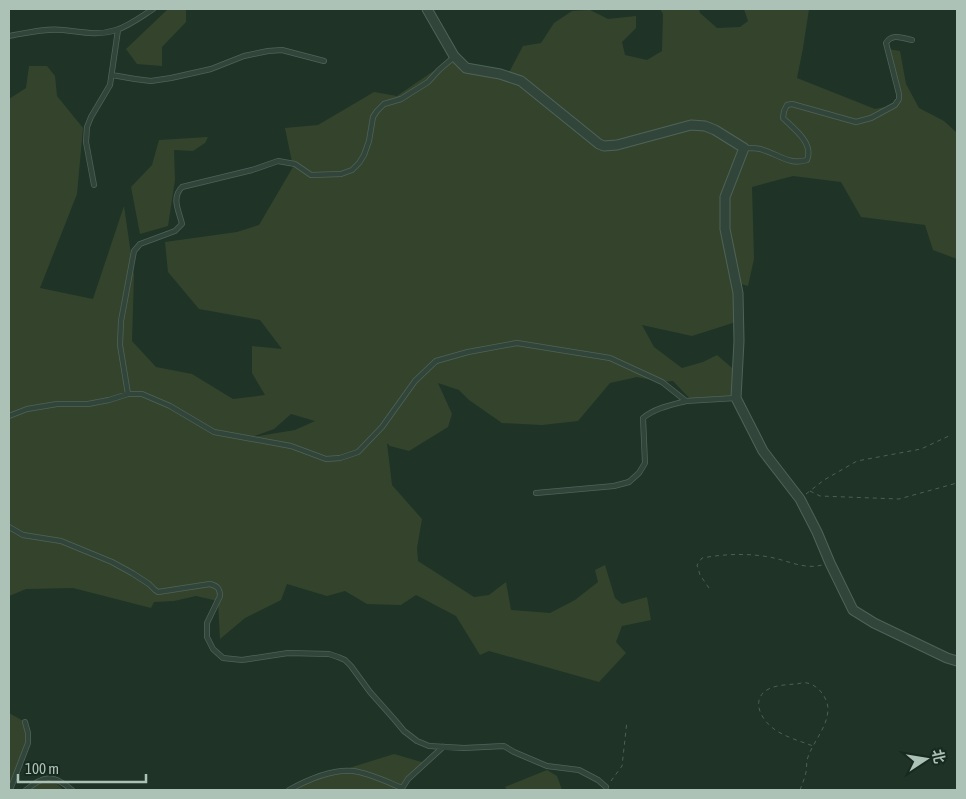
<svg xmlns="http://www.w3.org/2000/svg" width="966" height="799" font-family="'Asap Condensed','Noto Sans SC',sans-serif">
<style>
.green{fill:#34442c;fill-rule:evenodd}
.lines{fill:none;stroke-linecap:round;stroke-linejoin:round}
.service-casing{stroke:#506358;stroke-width:6}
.minor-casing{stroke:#506358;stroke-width:11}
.path{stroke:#4e614e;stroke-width:1;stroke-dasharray:4 4;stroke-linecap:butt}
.service{stroke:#32453a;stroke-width:4.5}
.minor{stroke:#32453a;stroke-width:9}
</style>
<rect width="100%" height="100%" fill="#1f3427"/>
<path class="green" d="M168 9H186V22L162 47V66L137 64 126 49Z
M660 9H699L700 13 717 28 740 27 748 21 744 9H809L803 48 797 78 875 109 894 105 899 94 888 49 900 51 906 84 919 108 944 121 957 133V259L933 250 925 225 861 217 841 182 793 176 752 187 754 259 748 286 731 281 739 321 692 336 642 325 654 347 682 368 703 362 717 355 738 373 736 398 692 401 673 381 662 382 637 377 610 383 578 421 542 425 502 423 469 400 459 390 438 383 452 414 448 427 409 451 390 446 387 443 392 485 422 519 417 548 418 561 474 597 489 595 506 582 511 610 550 613 575 600 598 582 595 570 605 565 615 598 622 604 647 597 651 620 622 626 616 642 626 653 599 682 489 651 480 655 456 616 416 595 401 605 367 604 345 591 327 596 287 584 281 600 245 618 220 639 218 601 196 596 174 601 154 602 151 608 73 588 26 589 9 596V99L26 88 29 66H47L55 76 57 96 83 128 77 194 40 288 93 299 124 206 134 275 132 341 156 367 192 374 233 399 265 395 252 373V346L282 349 260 320 199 309 168 272 165 242 237 232 259 225 293 167 285 128 318 125 374 92 397 96 451 59 507 76 523 46 541 43 554 23 572 11 590 10 608 19 636 16V28L622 42 625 55 647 60 662 51 663 14ZM291 414 315 421 295 430 252 437 274 429Z
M208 137 205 143 193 151 174 150 175 180 168 226 140 234 131 187 152 165 159 140Z
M9 713 25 722 28 743 9 790Z
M394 754 425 763 401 790H290L304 782Z
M547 770 557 776 562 790H507L505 787Z
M50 778 64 790H27Z"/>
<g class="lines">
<defs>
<path id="service" d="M9 36C26 33 45 28 63 30 82 32 97 36 116 30 129 26 142 16 153 9
M454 57 439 70 428 82 401 99 384 104 377 111 373 117 369 141 364 155 359 163 352 170 341 174 311 175 295 164 278 161 252 170 182 187C171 198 179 211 182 224L175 231 140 244 134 251 121 321 120 345 128 394H142L170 406 214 432 291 446 326 459 340 458 358 452 382 427 415 381 436 361 468 352 517 343 610 358 662 382 686 401 736 398
M112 75 135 79 151 81 171 78 211 69 244 56 268 51 282 50 324 61
M744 148C749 148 755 148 760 149 777 153 789 166 807 160 814 143 794 129 783 118L784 111 787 105 792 104 856 122 871 118 895 105 899 99V94L886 43C892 33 902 38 912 40
M94 185 86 142 87 127 91 117 110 85 118 30
M9 416 27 409 57 404H88L109 400 128 394
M536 493 614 486 629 482 639 473 645 463 643 418C655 408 671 405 686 401
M9 527 23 535 61 541 112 562 132 573 149 584 155 590 158 592 210 584C217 586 220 588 220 596L207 623V637L213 649 223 658 242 660 288 653 329 654 338 657 345 660 351 666 370 692 394 719 404 731 417 741 429 746 464 748 504 746 514 752 547 766 579 770 598 780 606 787
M10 790 28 743V733L25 722
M26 790C44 775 53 774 72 790
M289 790C307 780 333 769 353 771 370 773 387 782 402 788
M401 790 408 779 443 747"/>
<path id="minor" d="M427 9 454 56 466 68 500 74 521 81 599 144 604 146 617 145 691 125 705 126 715 130 744 148 725 197V229L738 293 739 341 736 398 763 451 800 499 817 532 830 563 853 610 874 623 947 658 957 661"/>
</defs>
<use href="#service" class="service-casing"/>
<use href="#minor" class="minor-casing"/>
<path class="path" d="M810 491 820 496 899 499 957 483
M806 494 824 480 857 461 921 449 951 435
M709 588 700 575 697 565 702 558C724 554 747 553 769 557 787 560 804 570 822 565
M611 781 622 766 627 721
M800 790C802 784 805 778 806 772 807 767 806 762 808 757 814 740 828 727 828 708 827 697 818 685 807 683 803 682 799 684 795 684 785 685 771 685 763 693 752 705 764 722 774 729 785 737 800 741 813 746"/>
<use href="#service" class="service"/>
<use href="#minor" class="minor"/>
</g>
<rect width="966" height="799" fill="none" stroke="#acc2b6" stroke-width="20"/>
<g transform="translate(926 759) rotate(78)" stroke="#18291f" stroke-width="4" paint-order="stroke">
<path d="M0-4L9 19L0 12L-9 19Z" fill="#acc2b6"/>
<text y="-8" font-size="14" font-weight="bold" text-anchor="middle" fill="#acc2b6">北</text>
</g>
<path d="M18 774v8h128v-8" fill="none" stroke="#acc2b6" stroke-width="2.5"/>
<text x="25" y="774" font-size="15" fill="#acc2b6" stroke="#18291f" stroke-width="4" paint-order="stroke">100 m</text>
</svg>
